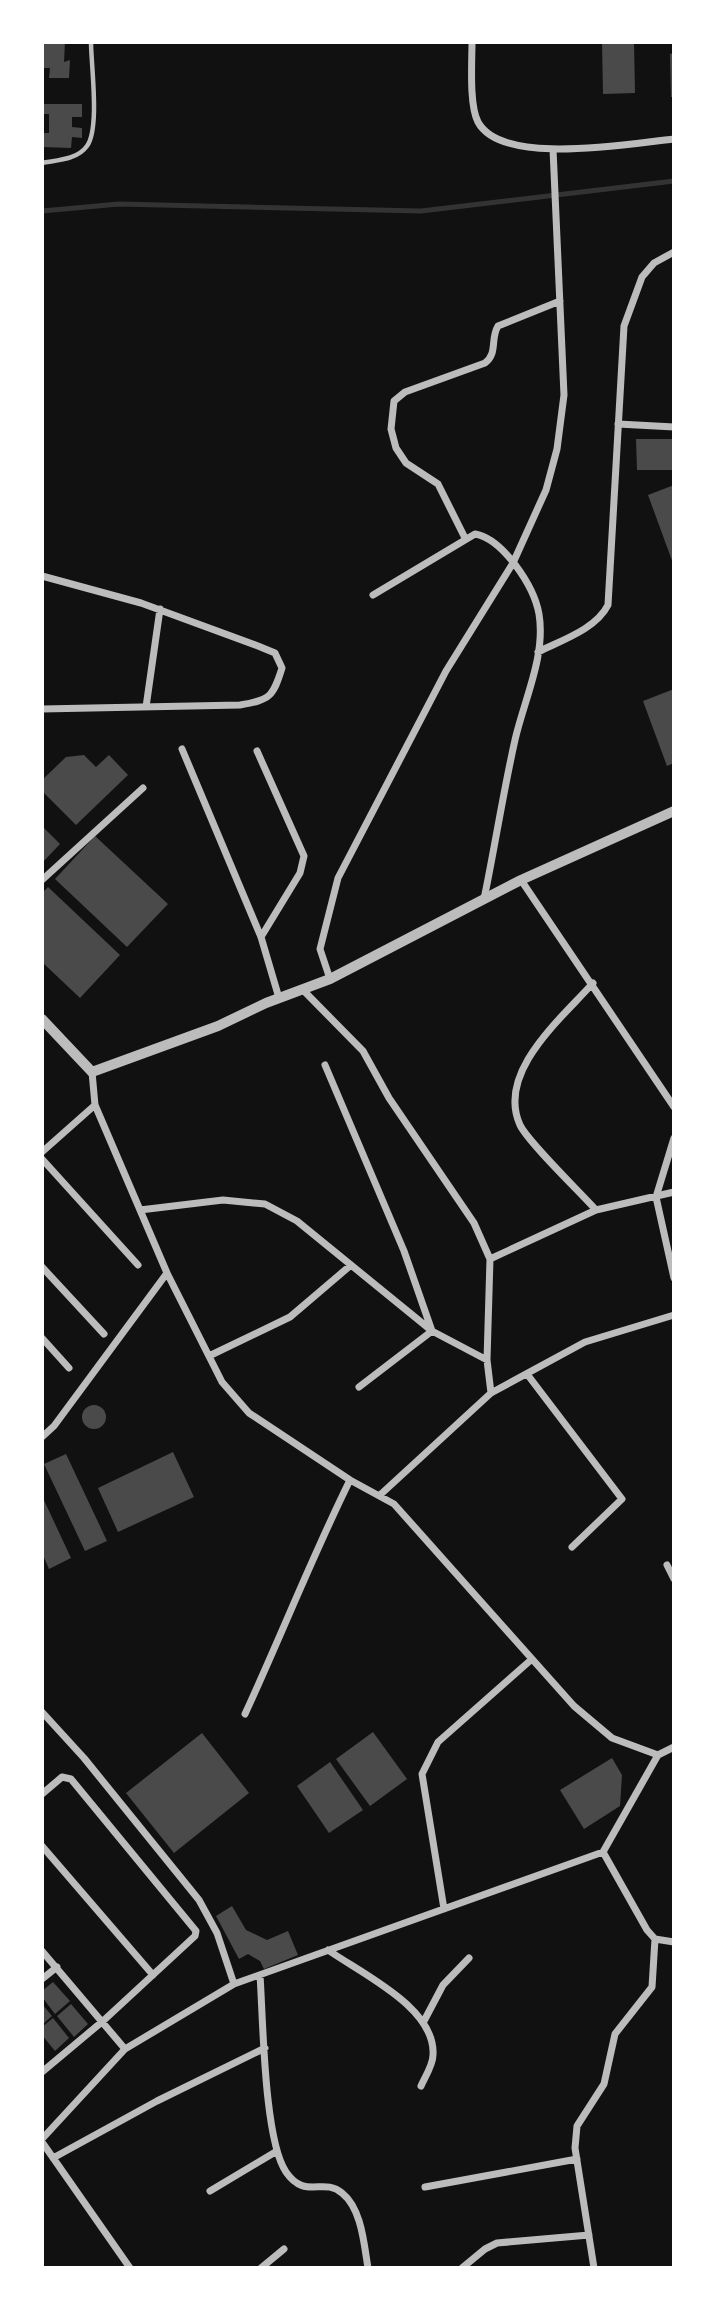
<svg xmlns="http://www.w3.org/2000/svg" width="716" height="2310" font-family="Signika,sans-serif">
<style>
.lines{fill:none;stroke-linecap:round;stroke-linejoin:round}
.stream{stroke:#333;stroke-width:5}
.building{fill:#4a4a4a}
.service{stroke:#bcbcbc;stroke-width:4.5}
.minor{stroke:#bcbcbc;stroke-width:7}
.tertiary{stroke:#bcbcbc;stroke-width:10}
</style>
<rect width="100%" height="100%" fill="#111"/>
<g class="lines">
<path class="stream" d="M42 211 119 204 421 211 674 181"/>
</g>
<path class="building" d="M42 42H65L64 62 70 60 69 78H49L50 68H42Z
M602 42H634L635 93 603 94Z
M674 53V97H671L670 54Z
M42 104H82V117H72V127L82 128V138L72 137 71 148 42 147V133H49V114H42Z
M636 439H674V470H637Z
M674 485V566L648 495Z
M674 689V763L667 766 643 701Z
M84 755 96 767 109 755 128 775 76 825 42 791V780L66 757Z
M42 826 60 844 42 863Z
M95 836 168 904 127 947 55 879Z
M48 887 120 955 80 998 42 962V893Z
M82 1417a12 12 0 1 1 24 0a12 12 0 1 1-24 0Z
M173 1452 194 1497 118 1532 98 1488Z
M66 1454 107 1541 85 1551 44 1464Z
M42 1496 71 1558 49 1569 42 1553Z
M373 1732 407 1779 370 1806 336 1759Z
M202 1733 249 1793 174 1853 126 1793Z
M612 1758 622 1775 620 1806 584 1829 560 1790Z
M330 1762 363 1810 329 1833 297 1786Z
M232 1906 246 1930 267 1940 288 1931 298 1955 264 1969 260 1961 248 1954 239 1959 216 1916Z
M53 1982 70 2001 55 2014 42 1997V1991Z
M42 2004 52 2016 42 2025Z
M71 2004 88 2024 74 2037 57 2016Z
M53 2018 69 2038 55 2051 42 2035V2027Z"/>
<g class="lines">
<path class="service" d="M42 163C57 160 77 160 87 146 100 128 91 65 91 42"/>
<path class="minor" d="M472 42C472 62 469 105 478 122 502 167 631 143 674 139
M618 424 674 427
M465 538 438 484 406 463 396 448 391 429 394 401 405 392 485 363C498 353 490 339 498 326L560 301
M42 576 141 603 258 646 275 653 282 668C273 697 270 700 240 705L42 709
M373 595 475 534C503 539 534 586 539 614 546 656 524 700 515 740 503 793 495 846 484 899
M538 652C562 640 596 629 608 605L624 326 642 277 654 263 674 252
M146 707 160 609
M182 749 261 937 279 998
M257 751 304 856 300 873 261 937
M42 880 143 788
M521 880 674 1107
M330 979 320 949 338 878 446 671 513 563 546 490 557 449 564 395 553 149
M593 983C562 1018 496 1072 520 1125 528 1142 580 1192 596 1210
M303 990 363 1051 389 1098 474 1223 490 1259 487 1360 491 1393
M325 1065 404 1251 432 1331 359 1387
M92 1072 95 1105 167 1273 222 1382 249 1413 350 1480 394 1504 574 1706 612 1738 658 1755
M674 1138 656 1197 674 1278
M42 1152 95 1105
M42 1159 138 1265
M140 1210 223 1200 265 1204 297 1221 432 1331 487 1360
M490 1259 596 1210 674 1192
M42 1267 104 1334
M42 1338 69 1368
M209 1356 290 1317 351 1265
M527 1374 622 1499 572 1547
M42 1437 54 1426 167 1273
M380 1495 491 1393 585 1342 674 1315
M667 1565 674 1579
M42 1712 84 1758 199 1900 217 1933 234 1984
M245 1714C281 1636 312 1557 350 1480
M42 1794 62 1777 71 1779 196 1931 195 1936 103 2021 42 2072
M42 1846 153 1975
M603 1852 647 1930 655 1939 674 1942
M444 1909 422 1774 438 1742 532 1659
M328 1950C362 1974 436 2008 433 2055 433 2065 425 2077 421 2086
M42 1951 125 2049
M260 1975C263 2018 264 2140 286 2172 305 2200 323 2177 342 2193 362 2209 364 2245 368 2268
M42 1979 57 1967
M424 2021 443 1985 469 1958
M42 2139 125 2049 234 1984 603 1852 658 1755 674 1747
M42 2142 130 2268
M53 2158 157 2101 265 2048
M425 2187 577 2159
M210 2191 277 2151
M261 2268 284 2249
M462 2268 485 2249 497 2243 589 2235
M594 2268 575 2148 577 2126 604 2084 615 2034 652 1987 655 1939"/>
<path class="tertiary" d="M42 1019 92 1072 218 1026 266 1003 330 979 521 880 674 811"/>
</g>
<rect width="716" height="2310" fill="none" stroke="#ffffff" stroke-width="88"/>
</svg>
